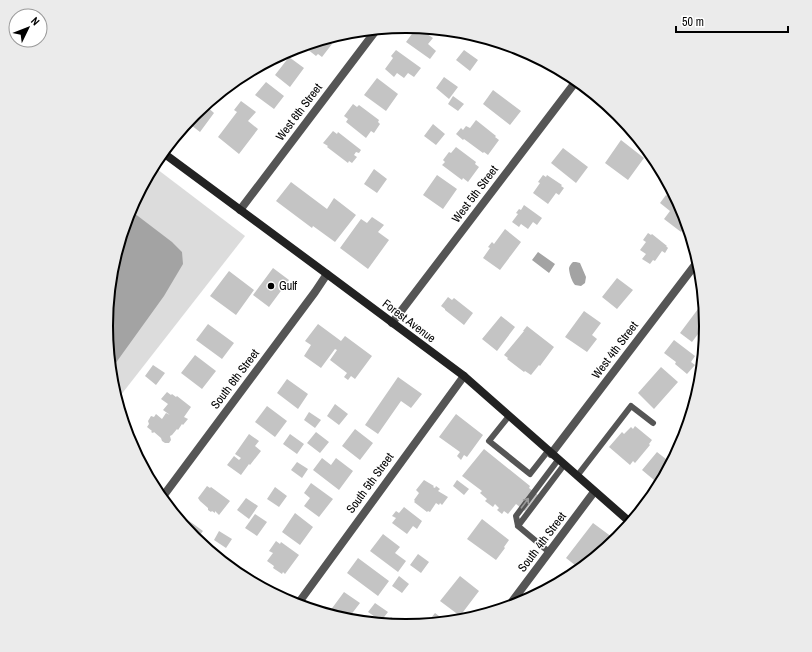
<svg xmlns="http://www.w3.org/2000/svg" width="812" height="652" font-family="'Archivo Narrow',sans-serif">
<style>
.green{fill:#dcdcdc}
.water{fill:#a3a3a3}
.building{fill:#c4c4c4}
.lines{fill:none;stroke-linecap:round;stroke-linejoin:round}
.service{stroke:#555;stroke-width:6}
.minor{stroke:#555;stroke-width:8}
.secondary{stroke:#222;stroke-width:8}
.oneway{stroke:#999}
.poi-dot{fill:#000;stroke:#fff;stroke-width:1.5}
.labels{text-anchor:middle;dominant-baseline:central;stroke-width:3;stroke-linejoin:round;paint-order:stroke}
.street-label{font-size:12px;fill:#000;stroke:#fff}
.poi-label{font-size:12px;fill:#000;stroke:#fff;text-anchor:start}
.rim{fill:none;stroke:#000;stroke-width:2}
</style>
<rect width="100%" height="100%" fill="#fff"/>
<path class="green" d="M153 166 245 236 117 400 112 384 106 326 112 267 129 211Z"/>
<path class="water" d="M130 210 172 242 182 252 183 264 164 296 110 371 106 326 112 267Z
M538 252 555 264 549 273 532 260Z
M573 262H576L580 263 586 277 585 283 581 286 575 285C572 282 569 273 569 268 570 265 571 264 573 262Z"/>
<path class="building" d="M417 27 433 38 428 44 436 51 430 59 406 42Z
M328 38 327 40 332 44 322 57 318 54 316 56 302 45Z
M396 50 421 68 414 77 408 73 404 78 397 73 394 77 385 69 393 58 391 56Z
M464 50 478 60 470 71 456 60Z
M289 57 304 68 290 87 275 75Z
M444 77 458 87 449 99 436 88Z
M377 78 398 94 386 111 364 95Z
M266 82 284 96 274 109 255 95Z
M493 90 521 111 510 125 483 104Z
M453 96 464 104 458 111 448 104Z
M598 98 616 112 613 116 595 102Z
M241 101 256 112 248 121 258 129 239 154 218 137 237 112 234 110Z
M353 104 357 107 359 105 379 120 378 122 380 124 374 133 371 131 366 138 346 122 348 119 344 116Z
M205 105 214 113 200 132 187 122 194 114Z
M476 120 496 136 495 137 499 140 488 155 484 152 483 153 464 139 463 140 456 134 461 128 463 130 466 126 470 128Z
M433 124 445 134 436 145 424 136Z
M333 131 337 134 338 132 361 150 359 153 356 152 354 155 357 157 352 163 349 161 348 163 327 147 328 146 323 143Z
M621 140 644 158 628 180 605 163Z
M456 147 476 162 475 164 479 167 468 182 463 178 462 180 442 165 445 162 443 160 449 152 451 153Z
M563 148 588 167 576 183 551 163Z
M650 152 656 160 659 165 657 167 646 156Z
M374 169 387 179 377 193 364 184Z
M437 175 457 189 443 209 423 195Z
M543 175 546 177 547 175 562 185 561 186 564 188 559 195 556 193 548 204 533 193 540 183 538 182Z
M291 182 327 209 334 198 356 215 335 242 313 226 312 228 276 201Z
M673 192 683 211 687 224 681 232 664 219 670 211 660 203 666 195 669 197Z
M524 205 542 218 537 225 533 222 528 229 521 224 519 227 512 222 518 214 516 213 519 209 521 210Z
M372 217 384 225 378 232 389 240 368 269 340 248 361 219 367 223Z
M505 229 521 242 500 270 483 258 490 248 488 247 492 242 494 244Z
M648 233 651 235 652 234 667 246H666L668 248 665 253 662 251 655 261 653 260 650 264 642 259 646 254 640 250 646 242 643 240Z
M273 268 289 280 269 307 253 295Z
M229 271 254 290 236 315 210 296Z
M617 278 633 290 617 309 602 297Z
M448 297 452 300 454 298 473 313 464 325 445 310V309L441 306Z
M701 305 704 307 706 326 705 339 698 334 692 342 680 333Z
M584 311 601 323 592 335 597 339 587 352 565 337Z
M501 316 515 327 497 351 482 339Z
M208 324 234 343 222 359 196 340Z
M318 324 341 341 345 336 372 356 355 379 351 376 348 380 344 377 347 373 330 360 337 350 335 349 321 368 304 356 311 345 305 341Z
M527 326 554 347 540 366 539 365 531 375 525 371 524 372 507 359 508 358 504 355 524 331H523Z
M674 340 695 356 691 362 695 365 687 374 675 364 676 362 664 353Z
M195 355 216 371 202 389 181 373Z
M153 365 165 373 156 385 145 376Z
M661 367 678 382 654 409 638 393Z
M398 377 422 394 411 408 401 401 378 434 365 425Z
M287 379 308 394 298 409 277 393Z
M167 392 171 395 172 394 176 397 177 396 191 407 184 417 188 419 183 425 182 424 178 430 177 429 172 435 170 436 171 440 169 443H165L162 441 161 438 154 432 153 433 151 432 152 431 147 427 149 424 148 421 151 416 154 417 156 414 162 419 166 413 170 415 163 410 168 404 161 399Z
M335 404 348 414 339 425 327 416Z
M267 406 287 421 275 437 255 422Z
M309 412 321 420 315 428 304 420Z
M456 414 483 435 467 457 464 455 461 460 457 456 460 452 439 437Z
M635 426 652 440 649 444 650 445 635 463 633 461 630 465 609 447 622 432 624 434 631 427 633 429Z
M355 429 373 443 360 460 342 446Z
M316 432 329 442 320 453 307 443Z
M249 434 259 441 255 446 261 451 250 465 249 464 241 475 227 465 234 456 239 460 241 458 235 454Z
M290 434 304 444 297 454 283 444Z
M484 449 530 486 529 488 538 495 525 511 516 504 508 514 504 511 502 514 497 510 499 508 495 504 493 507 485 501 487 499 480 493 482 491 462 476Z
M657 452 671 463 660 485 659 484 658 486 653 481 654 480 642 470Z
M322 458 331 465 336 458 353 471 339 490 313 470Z
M297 462 308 469 302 478 291 470Z
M424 480 434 486 433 487 435 488 436 486 440 489 438 491 448 497 442 505 440 503 439 505 436 503 430 512 428 511 427 512 414 502 415 501 414 500 419 493 416 490Z
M457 480 469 489 464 495 453 486Z
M311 483 333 499 319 517 304 506 310 498 304 493Z
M207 486 210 488 211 487 230 501 219 515 215 511V513L212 511 211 512 208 510V508L200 501 198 498Z
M275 487 287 496 279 507 267 499Z
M246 498 258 506 249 519 237 510Z
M404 507 422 521 417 529 413 526 407 534 392 523 396 518 392 516 396 511 399 513Z
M295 513 313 527 300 545 282 532Z
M255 514 267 522 257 536 245 528Z
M185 518 203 531 196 540 181 523Z
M482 519 509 540 504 547 505 548 496 560 467 539Z
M593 523 616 540 580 569 566 558Z
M219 531 232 539 226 548 214 540Z
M383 534 400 547 395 553 406 561 398 572 370 551Z
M276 541 280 544 281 542 299 555 285 574 283 572 282 574 273 568 274 566 267 561 273 553 269 551Z
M418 554 429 562 421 573 410 565Z
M358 558 389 581 378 596 347 573Z
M559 575 563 578 564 576 568 578 549 588Z
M399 576 409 584 402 593 392 586Z
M460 576 479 591 460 616 440 601Z
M344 592 360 603 347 620 340 618 330 611Z
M375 603 388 612 381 621 368 612Z
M435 613 447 622 426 624Z
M391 617 398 621 395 625 390 624 387 622Z"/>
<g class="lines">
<path class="service" d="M509 416 489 441 530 474 548 451
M577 476 631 406 653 423
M518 526 564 465
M549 552 518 526 516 516 558 460"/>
<path class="minor" d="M240 210 377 29
M392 323 577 80
M551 454 698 261
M161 499 315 292 327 274
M297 605 464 376
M508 607 594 492"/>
<path class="secondary" d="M162 152 327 274 464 376 631 523"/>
</g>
<defs><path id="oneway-shaft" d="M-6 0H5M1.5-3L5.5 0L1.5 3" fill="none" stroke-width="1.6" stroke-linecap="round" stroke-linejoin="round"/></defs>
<use class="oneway" href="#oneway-shaft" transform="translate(525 503) rotate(-53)"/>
<circle class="poi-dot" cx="271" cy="286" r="4"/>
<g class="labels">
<g class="street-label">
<text transform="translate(299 112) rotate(-53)">West 6th Street</text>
<text transform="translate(475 194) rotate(-53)">West 5th Street</text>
<text transform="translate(409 321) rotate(37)">Forest Avenue</text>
<text transform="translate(615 350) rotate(-53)">West 4th Street</text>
<text transform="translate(235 379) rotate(-53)">South 6th Street</text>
<text transform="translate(370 483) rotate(-54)">South 5th Street</text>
<text transform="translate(542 542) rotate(-53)">South 4th Street</text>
</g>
<g class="poi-label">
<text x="279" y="286">Gulf</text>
</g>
</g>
<path d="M0 0H812V652H0ZM113 326a293 293 0 1 1 586 0a293 293 0 1 1-586 0Z" fill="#ebebeb" fill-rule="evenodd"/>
<path class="rim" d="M113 326a293 293 0 1 1 586 0a293 293 0 1 1-586 0Z"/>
<g transform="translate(28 28) rotate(47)"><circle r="19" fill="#ffffff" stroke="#999999"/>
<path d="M0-3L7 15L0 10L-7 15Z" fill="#000000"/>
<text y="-6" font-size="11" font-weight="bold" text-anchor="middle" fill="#000000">N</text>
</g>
<path d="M676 26v6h112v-6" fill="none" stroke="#000000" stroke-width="2"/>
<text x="682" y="26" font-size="12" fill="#000000" stroke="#ffffff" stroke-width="3" paint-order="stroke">50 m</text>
</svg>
